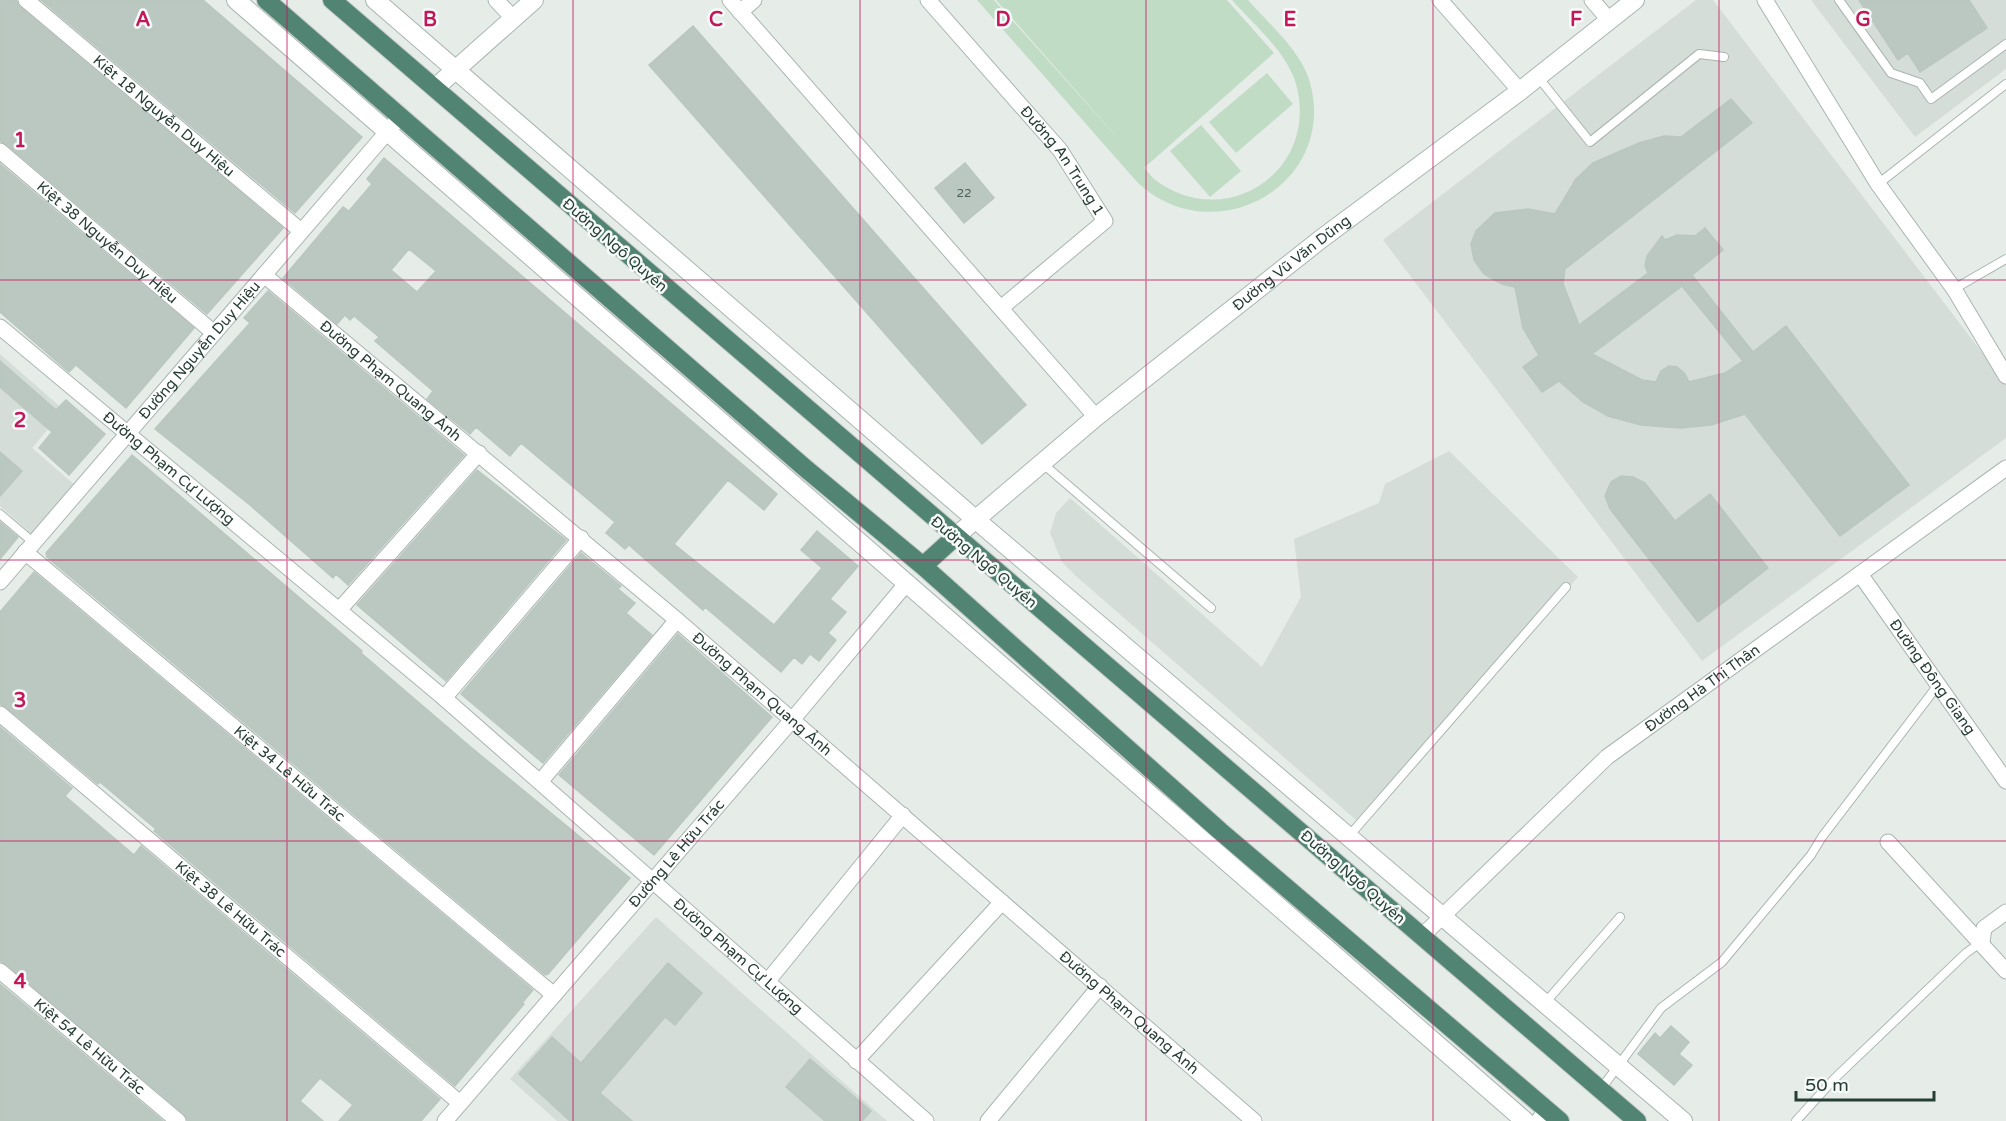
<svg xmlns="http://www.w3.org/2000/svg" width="2006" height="1121" font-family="'Varela Round',sans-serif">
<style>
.built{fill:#d4ddd8}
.green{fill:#c1dcc5}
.building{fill:#bbc8c2;stroke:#b9c7bf;stroke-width:1.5;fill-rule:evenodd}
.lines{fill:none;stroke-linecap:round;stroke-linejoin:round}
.service-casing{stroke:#a9b5af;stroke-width:10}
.minor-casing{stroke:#a9b5af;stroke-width:17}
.tertiary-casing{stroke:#a9b5af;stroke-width:20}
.trunk-casing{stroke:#c2c9c6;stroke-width:20}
.service{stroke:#fff;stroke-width:8}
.minor{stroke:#fff;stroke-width:15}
.tertiary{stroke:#fff;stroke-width:18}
.trunk{stroke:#518472;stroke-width:18}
.grid{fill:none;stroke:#c2185b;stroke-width:1.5;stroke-opacity:0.55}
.labels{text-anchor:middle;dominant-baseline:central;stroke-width:5;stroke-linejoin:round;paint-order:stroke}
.number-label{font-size:12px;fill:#4b6058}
.street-label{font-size:15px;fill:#263e35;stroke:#f6faf8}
.grid-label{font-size:20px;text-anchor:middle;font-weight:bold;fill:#c2185b;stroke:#f6faf8;stroke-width:5;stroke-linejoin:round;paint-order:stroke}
</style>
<rect width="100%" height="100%" fill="#e6ede9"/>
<path class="built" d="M1696 0H1713L2006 384V438L1702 661 1383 240Z
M1811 0H2006V69L1915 137Z
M0 354 64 410 32 448 76 486 33 535 0 506Z
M1449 451 1578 577 1356 820 1077 577 1062 562 1050 533 1056 513 1070 498 1262 667 1301 597 1294 539 1379 503 1385 484Z
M656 917 887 1121H557L510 1079Z"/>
<path class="green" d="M977 0H994L1154 179C1225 234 1320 171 1296 84 1287 52 1253 24 1232 0H1248C1268 23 1299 49 1309 79 1341 184 1214 255 1137 182Z
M996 0H1227L1274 53 1144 168Z
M1267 73 1293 104 1236 153 1209 122Z
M1201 125 1241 171 1210 197 1170 151Z"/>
<path class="building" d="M0 0H16L20 7 283 228 207 314 6 144 0 141Z
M41 0H203L362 137 295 213Z
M1859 0H1969L1987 28 1920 72 1908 53 1898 60Z
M693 26 1026 405 982 444 649 65Z
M1731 99 1752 123 1565 269 1563 284 1579 325 1648 273 1645 266 1647 256 1662 236 1665 240 1677 235 1695 236 1705 228 1723 250 1692 275 1753 352 1786 326 1909 485 1840 536 1745 414 1711 425 1680 428 1641 425 1608 416 1583 402 1559 381 1542 392 1523 367 1539 355 1523 328 1515 287 1502 284 1484 274 1474 260 1471 244 1476 231 1495 213 1528 209 1555 214 1576 179 1593 163 1639 143 1664 136 1681 137ZM1682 286 1743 361 1725 373 1689 382 1685 374 1677 367 1669 366 1661 371 1656 382 1642 380 1592 354Z
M384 158 777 494 764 510 728 480 674 544 774 625 822 568 801 550 817 531 858 566 830 599 846 612 828 633 836 640 819 661 810 654 802 664 794 657 781 672 705 607 703 610 629 545 625 549 606 533 615 522 521 443 510 456 476 427 470 434 427 399 433 391 375 341 379 337 354 316 350 320 345 315 337 324 283 278 343 207 349 211 372 184 367 179ZM409 249 436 271 417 292 391 270Z
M965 163 994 198 964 223 935 188Z
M0 164 194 328 126 408 76 365 69 372 0 312Z
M268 291 464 455 348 585 336 574 333 578 250 505 155 429 250 323 244 318Z
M0 361 56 410 66 400 105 434 69 475 39 448 52 432 0 387Z
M0 452 22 471 0 496Z
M132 455 362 651 361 653 473 749 630 878 548 974 545 975 47 557 46 553Z
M477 470 566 540 446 681 357 605Z
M1621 476 1633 477 1645 483 1675 521 1710 494 1768 568 1698 622 1610 509 1605 496 1611 482Z
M0 522 18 537 0 559Z
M581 553 621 586 618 589 635 603 626 613 652 635 543 763 461 694Z
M34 572 533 990 522 1003 524 1004 455 1086 154 831 156 829 126 804 100 782 98 784 6 707 0 704V612Z
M678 634 772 717 654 855 559 775Z
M0 727 72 788 65 796 134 855 141 846 440 1099 421 1121H339L353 1105 320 1078 300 1101 323 1121H188L184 1114 6 964 0 961Z
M668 963 702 993 675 1025 665 1017 600 1093 632 1121H570L519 1074 552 1037 581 1063Z
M0 984 163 1121H0Z
M1671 1026 1689 1042 1679 1054 1692 1065 1674 1085 1638 1054 1655 1033 1660 1038Z
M810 1059 871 1111 862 1121H825L786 1087Z"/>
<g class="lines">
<defs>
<path id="service" d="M1839 0 1891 73 1920 83 1931 99 2006 44
M1538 77 1590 142 1699 54 1724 57
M1878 184 2006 84
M1954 289 2006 259
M1042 463 1211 608
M0 514 34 543
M1349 836 1566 587
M1545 1003 1620 917
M1601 1089 1661 1008 1722 962 1811 855 1822 837 1938 685
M1796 1121 1835 1078 1966 953 1980 943"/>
<g id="minor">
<path id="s1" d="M26 0 301 231"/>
<path d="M496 0 513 18"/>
<path d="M730 0 1096 417"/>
<path id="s2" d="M928 0 1060 150 1105 221 1001 308"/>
<path d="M1440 0 1520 91"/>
<path d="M1592 0 1610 21"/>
<path d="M1765 0 1878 184 1954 289 2006 376"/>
<path d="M740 12 754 0"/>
<path id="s3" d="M0 151 214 333"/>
<path id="s4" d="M264 275 677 620 1254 1121"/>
<path id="s5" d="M0 327 444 698 926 1121"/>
<path id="s6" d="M25 552 554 995"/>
<path id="s7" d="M1860 574 2006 781"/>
<path id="s8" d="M0 582 400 117"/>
<path d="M340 609 479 453"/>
<path d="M444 698 581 538"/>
<path id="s9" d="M0 714 460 1103"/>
<path d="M540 782 677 620"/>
<path d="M1888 842 2006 971"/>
<path id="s10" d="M1422 936 1607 757 2006 468"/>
<path d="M1982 942 1984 928 2006 912"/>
<path id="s11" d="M0 971 178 1121"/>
<path d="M767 982 903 815"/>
<path d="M856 1061 1002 902"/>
<path id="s12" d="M445 1121 792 720 906 584"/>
<path d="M988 1121 1100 986"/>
<path d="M1538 1121 1547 1110"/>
</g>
<g id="tertiary">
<path d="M236 0 1525 1121"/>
<path d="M375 0 975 519 1683 1121"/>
<path d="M435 88 534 0"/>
<path id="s13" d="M955 537 1096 417 1321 239 1520 91 1635 0"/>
</g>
<path id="trunk" d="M266 0 805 468 923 566 1220 831 1560 1121
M332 0 1637 1121
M923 566 955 537"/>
</defs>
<use href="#service" class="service-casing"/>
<use href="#minor" class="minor-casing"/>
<use href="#tertiary" class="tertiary-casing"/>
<use href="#trunk" class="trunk-casing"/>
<use href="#service" class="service"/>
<use href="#minor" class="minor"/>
<use href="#tertiary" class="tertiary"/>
<use href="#trunk" class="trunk"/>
</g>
<path class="grid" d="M287 0V1121M573 0V1121M860 0V1121M1146 0V1121M1433 0V1121M1719 0V1121M0 280H2006M0 560H2006M0 841H2006"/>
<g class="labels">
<g class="number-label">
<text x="964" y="193">22</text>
</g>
<g class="street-label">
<text stroke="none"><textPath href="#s1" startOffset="180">Kiệt 18 Nguyễn Duy Hiệu</textPath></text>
<text stroke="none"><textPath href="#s2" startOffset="210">Đường An Trung 1</textPath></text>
<text stroke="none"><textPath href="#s3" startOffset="141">Kiệt 38 Nguyễn Duy Hiệu</textPath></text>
<text transform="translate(615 245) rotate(41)">Đường Ngô Quyền</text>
<text stroke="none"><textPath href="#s13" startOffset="434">Đường Vũ Văn Dũng</textPath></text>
<text stroke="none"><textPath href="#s8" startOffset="306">Đường Nguyễn Duy Hiệu</textPath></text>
<text stroke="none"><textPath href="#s4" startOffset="165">Đường Phạm Quang Ảnh</textPath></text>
<text stroke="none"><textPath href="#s5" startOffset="220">Đường Phạm Cự Lượng</textPath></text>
<text transform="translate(984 562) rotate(40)">Đường Ngô Quyền</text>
<text stroke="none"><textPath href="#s7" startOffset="126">Đường Đông Giang</textPath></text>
<text stroke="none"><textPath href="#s10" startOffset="375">Đường Hà Thị Thân</textPath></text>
<text stroke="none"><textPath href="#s4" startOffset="651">Đường Phạm Quang Ảnh</textPath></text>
<text stroke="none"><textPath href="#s6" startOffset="345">Kiệt 34 Lê Hữu Trác</textPath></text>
<text stroke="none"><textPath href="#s12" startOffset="354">Đường Lê Hữu Trác</textPath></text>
<text transform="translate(1353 877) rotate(41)">Đường Ngô Quyền</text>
<text stroke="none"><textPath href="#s9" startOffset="302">Kiệt 38 Lê Hữu Trác</textPath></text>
<text stroke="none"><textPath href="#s5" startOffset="970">Đường Phạm Cự Lượng</textPath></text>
<text stroke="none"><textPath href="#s4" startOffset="1137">Đường Phạm Quang Ảnh</textPath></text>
<text stroke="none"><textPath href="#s11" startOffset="117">Kiệt 54 Lê Hữu Trác</textPath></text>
</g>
</g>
<g class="grid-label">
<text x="143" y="26">A</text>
<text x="430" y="26">B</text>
<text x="716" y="26">C</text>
<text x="1003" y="26">D</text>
<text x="1290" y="26">E</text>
<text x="1576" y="26">F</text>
<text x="1863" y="26">G</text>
<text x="20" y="147">1</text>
<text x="20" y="427">2</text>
<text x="20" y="707">3</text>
<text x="20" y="988">4</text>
</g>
<path d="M1796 1091v9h138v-9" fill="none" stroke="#263e35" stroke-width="3"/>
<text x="1805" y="1091" font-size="18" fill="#263e35" stroke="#f6faf8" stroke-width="4.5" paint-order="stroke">50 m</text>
</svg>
